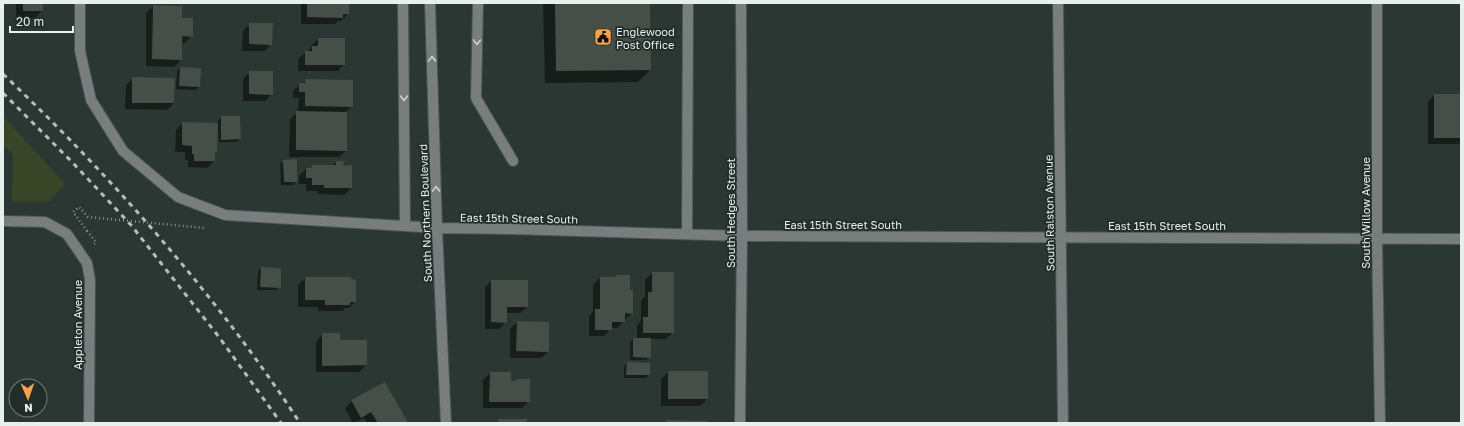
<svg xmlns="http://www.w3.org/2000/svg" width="1464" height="426" font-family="'Golos Text',sans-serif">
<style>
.green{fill:#384627}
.shadow{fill:#0007}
.building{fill:#464f47}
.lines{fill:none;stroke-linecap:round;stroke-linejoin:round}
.minor-casing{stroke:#495551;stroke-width:12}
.path{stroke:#89938f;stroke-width:2.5;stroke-dasharray:1 3;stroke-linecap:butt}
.minor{stroke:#777e7d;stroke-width:10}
.rail{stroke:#b5bebb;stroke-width:3;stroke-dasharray:5 5;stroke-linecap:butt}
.path-bridge{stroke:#89938f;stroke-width:2.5;stroke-dasharray:1 3;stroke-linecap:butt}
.oneway{stroke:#ccd4d1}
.labels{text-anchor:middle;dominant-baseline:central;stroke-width:3.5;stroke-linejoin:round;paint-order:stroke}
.poi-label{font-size:11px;fill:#e8f0ed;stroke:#222d29;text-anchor:start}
.street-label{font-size:11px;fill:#e8f0ed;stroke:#222d29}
</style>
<rect width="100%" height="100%" fill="#2b3733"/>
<path class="green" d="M3 116 65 184 48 202H12L13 154 3 145Z"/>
<path class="shadow" d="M10 3H42V11L35 18H16V4H10Z
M301 3H348V14L341 21H338L335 24H301Z
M543 3H649L650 70 638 82 545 83Z
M153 6 181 19 192 36 185 43H181V60L174 67 146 66V13Z
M250 24 271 44 265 51H242L243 31Z
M318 39 344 64 338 71H298V59L311 48V46Z
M180 68 200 69 199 87 196 90 176 89 177 71Z
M250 72 272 94 265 101H243V79Z
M133 78 174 103 167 110 125 109 126 85Z
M306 80 352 106 346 112V151L339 157H289L290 119 298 112 299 98H293V91Z
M1434 95H1461V144H1428V102Z
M221 117 240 139 236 142H219L218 129H216V151L214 153V161L207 168 188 167V160H185V152H175L176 130 182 123 218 124V121Z
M284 161 296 182 293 185H281L280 164Z
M336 162 342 167 351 188 344 195 318 194V191H306V184H299V176L306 169H309L312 166H332Z
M261 268 280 287 276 290H257L258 271Z
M652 273 673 332 666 339H650V357L646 360H630V342L633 339H637V325L641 321V300L645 296V280Z
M616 276H629V291L632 313 617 328H611L604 336H589V316L593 312V285L600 278H614Z
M305 278 355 301 349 308H345L342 311H318V307H298V285Z
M492 280 527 307 520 313H506V322L499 329H485V287Z
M517 322 548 352 541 358H510V329Z
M323 334 339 341 366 365 359 372H316V341Z
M627 363 649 374 646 378H624V367Z
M668 372H707V399L700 406H661V379Z
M490 373 510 382H515L517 380 529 401 522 408H483V380Z
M352 401 407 423H367L364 418 353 423 345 408Z"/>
<path class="building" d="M23 3H43V11H23Z
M307 3H349V14H343V18L307 17Z
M555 3H650L651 70 556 71Z
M153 5 182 6V18H193V37L182 36V60L152 59Z
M249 23H273L272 45 249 44Z
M318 38H345V65H305V51H312V46H318Z
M180 67 201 68 200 87 179 86Z
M249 71H273V95L249 94Z
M132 77 175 78 174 103H132Z
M305 79 353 80V107L305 106V92H299V83H305Z
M1434 94H1461V138H1434Z
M296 111 347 112V151L296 150Z
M221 116H240L241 139 221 140Z
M182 122 218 123 217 152H215V161H194V154H192V146L182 145Z
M297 159V182H284L283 160Z
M336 161H344L343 166 352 165V188H324V185H312V178H306V168H311L312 165H336Z
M261 267 281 268V288L260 287Z
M652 272H674V333H643V317H648V292H652Z
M616 275H630V290H633V314L625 313V322H612V330H595V309H600V277H616Z
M305 277H351V279L356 280V302H350V305H325V300H305Z
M491 280H528V307H507V323L491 322Z
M517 321 549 322V352L516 351Z
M322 333H340V340H367V365L322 366Z
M633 338H651V358L633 357Z
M627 362 650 363V375H626Z
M668 371H708V399H668Z
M490 372H511V381H516V379H530V402H489Z
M385 382 408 423H378L371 412 361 418 351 400Z
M498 419H527V423H498Z
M666 420 708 421V423H666Z"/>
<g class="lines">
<defs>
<path id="minor" d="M80 3V51L91 100 123 151 178 197 225 215 437 228 511 229 742 236 1461 239
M403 3 405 226
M430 3 437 228 446 423
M478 3 476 98 513 161
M1058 3 1063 423
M1377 3V238L1380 423
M3 221 45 222 67 234 87 263 90 280 89 423
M687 234 688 3
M740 423 742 236 741 3"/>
</defs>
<use href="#minor" class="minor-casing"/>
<path class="path" d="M87 231 96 242 93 245"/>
<use href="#minor" class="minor"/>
<path class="rail" d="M3 74C114 179 216 295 300 423
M3 93 73 163 131 225 219 337 281 423"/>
<path class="path-bridge" d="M87 231 73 212 79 207 88 217 205 228"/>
</g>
<defs><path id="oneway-chevron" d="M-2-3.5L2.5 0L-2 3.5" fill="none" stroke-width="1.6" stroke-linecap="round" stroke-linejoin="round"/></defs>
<g class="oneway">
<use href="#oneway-chevron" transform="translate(477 42) rotate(91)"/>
<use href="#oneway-chevron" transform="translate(432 59) rotate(-92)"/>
<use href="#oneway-chevron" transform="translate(404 98) rotate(89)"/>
<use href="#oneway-chevron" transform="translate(436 189) rotate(-92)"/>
</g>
<defs>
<symbol id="civic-square" viewBox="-11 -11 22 22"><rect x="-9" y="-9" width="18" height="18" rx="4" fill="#f7a248" stroke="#222d29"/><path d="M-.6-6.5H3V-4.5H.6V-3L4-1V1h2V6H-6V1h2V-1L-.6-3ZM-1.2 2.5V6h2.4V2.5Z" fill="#111"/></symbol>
</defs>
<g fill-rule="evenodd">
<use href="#civic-square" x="593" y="27" width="20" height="20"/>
</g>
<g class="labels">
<g class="poi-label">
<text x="616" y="31">Englewood<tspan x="616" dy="13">Post Office</tspan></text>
</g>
<g class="street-label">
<text transform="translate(425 213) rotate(-92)">South Northern Boulevard</text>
<text transform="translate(730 213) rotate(-90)">South Hedges Street</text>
<text transform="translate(1049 213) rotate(-91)">South Ralston Avenue</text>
<text transform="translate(1365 213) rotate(-90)">South Willow Avenue</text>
<text transform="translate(519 218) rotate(1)">East 15th Street South</text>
<text x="843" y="224">East 15th Street South</text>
<text x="1167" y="225">East 15th Street South</text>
<text transform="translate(77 325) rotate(-90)">Appleton Avenue</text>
</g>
</g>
<rect width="1464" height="426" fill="none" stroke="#e8f0ed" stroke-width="8"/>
<g transform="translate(28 398) rotate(178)"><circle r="19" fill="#222d29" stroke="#717b77"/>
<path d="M0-3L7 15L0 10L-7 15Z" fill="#f7a248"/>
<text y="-6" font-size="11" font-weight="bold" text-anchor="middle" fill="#e8f0ed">N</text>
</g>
<path d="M10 26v6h63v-6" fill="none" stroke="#e8f0ed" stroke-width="2"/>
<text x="16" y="26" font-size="12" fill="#e8f0ed" stroke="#222d29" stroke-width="3" paint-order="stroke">20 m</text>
</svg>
